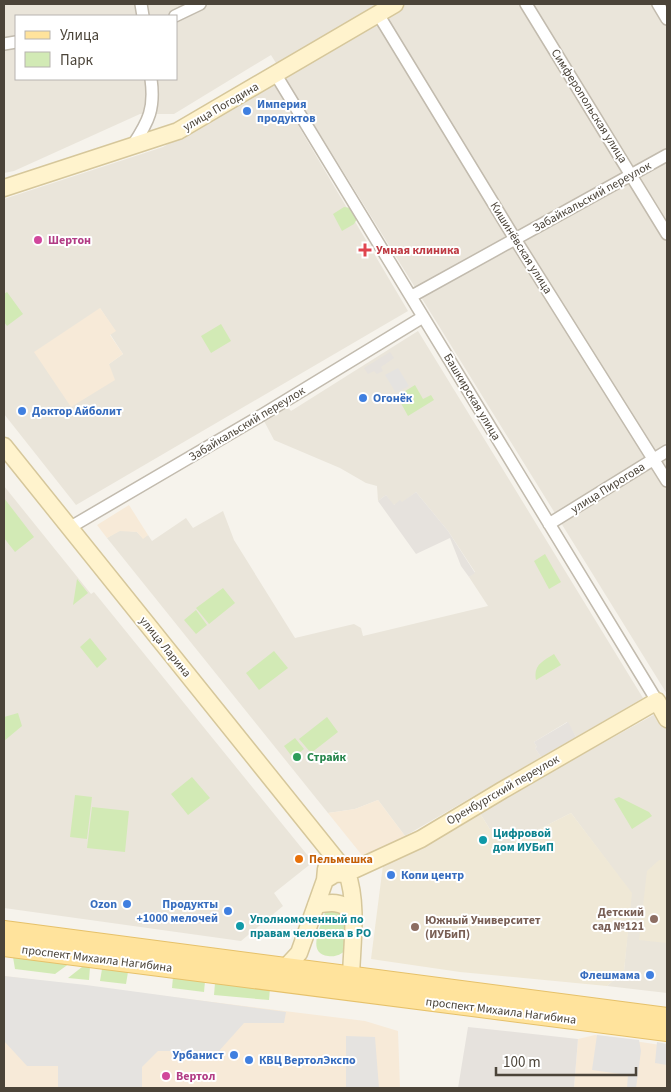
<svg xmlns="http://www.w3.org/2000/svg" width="671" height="1092" font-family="'Source Sans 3',sans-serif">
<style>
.residential{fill:#eae5da;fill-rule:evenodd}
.commercial{fill:#f7ead8}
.industrial{fill:#e6e2dd}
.education{fill:#efe8d6}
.green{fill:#d2eab5}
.parking{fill:#e5e3e0}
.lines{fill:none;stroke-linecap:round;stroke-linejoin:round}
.street-casing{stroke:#c2bbae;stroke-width:14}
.secondary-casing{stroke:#d6c79b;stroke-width:19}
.primary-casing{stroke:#e6c16a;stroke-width:20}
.street{stroke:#fff;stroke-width:11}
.secondary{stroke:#fff3cd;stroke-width:16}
.primary{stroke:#ffe39c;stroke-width:18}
.shop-dot{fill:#3f7fe0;stroke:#fff;stroke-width:2}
.hotel-dot{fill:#d1479c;stroke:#fff;stroke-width:2}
.health-dot{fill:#e0444e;stroke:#fff;stroke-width:2}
.leisure-dot{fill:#2e9e5b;stroke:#fff;stroke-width:2}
.culture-dot{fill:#0f9aa8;stroke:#fff;stroke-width:2}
.food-dot{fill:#e8710a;stroke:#fff;stroke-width:2}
.education-dot{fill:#8d6e63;stroke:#fff;stroke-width:2}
.labels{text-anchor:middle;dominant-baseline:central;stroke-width:4;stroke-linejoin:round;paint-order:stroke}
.shop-label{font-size:12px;font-weight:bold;fill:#366cbe;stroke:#fff;text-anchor:start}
.street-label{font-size:12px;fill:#4b4439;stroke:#fff}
.hotel-label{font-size:12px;font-weight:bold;fill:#b23c85;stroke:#fff;text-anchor:start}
.health-label{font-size:12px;font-weight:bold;fill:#be3a42;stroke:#fff;text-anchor:start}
.leisure-label{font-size:12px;font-weight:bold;fill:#27864d;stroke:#fff;text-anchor:start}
.culture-label{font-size:12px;font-weight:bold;fill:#0d838f;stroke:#fff;text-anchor:start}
.food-label{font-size:12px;font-weight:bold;fill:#c56008;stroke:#fff;text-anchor:start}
.education-label{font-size:12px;font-weight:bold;fill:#785e54;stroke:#fff;text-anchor:end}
</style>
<rect width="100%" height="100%" fill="#f6f3ec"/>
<path class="residential" d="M4 4H667V694L271 55 174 114H140L14 171 4 173ZM16 16H176V79H16Z
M273 83 408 311 76 505 4 414V199L163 147ZM100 308 115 331 110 334 123 354 109 364Z
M418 331 643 698 576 737 567 722 534 742 537 747 535 748 541 757 405 836 378 800 355 809 328 813 107 538 120 530 137 532 143 538 148 535 152 541 186 518 193 528 223 511 234 540 295 638 354 624 361 628 363 636 488 606 469 577 475 572 448 531 416 492 402 503 393 505 386 495 378 501 377 486 366 483 340 468 274 440 263 419 287 406 291 411Z
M4 486 91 594 94 592 313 862 274 893 283 906 241 941 4 908Z
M657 713 667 730V993L607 986 624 971 631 893 571 813 502 848 479 812Z"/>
<path class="commercial" d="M100 308 116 331 110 335 123 354 109 364 115 380 71 407 34 352Z
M129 505 148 535 143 539 137 532 120 531 107 538 97 525Z
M378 800 405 836 365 859 328 813 355 809Z
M4 976 365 1021 398 1031 400 1088H4Z
M595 1035 667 1046V1088H574L578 1039Z"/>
<path class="industrial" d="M390 352 394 358 381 367 383 371 377 374 374 371 368 374 364 368Z
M416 492 448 531 475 573 469 577 461 566 450 538 416 554 378 501 386 495 394 505 400 500 402 502Z
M568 722 576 737 541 757 535 748 537 747 534 742Z
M468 1027 578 1039 574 1088H458Z"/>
<path class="education" d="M479 812 502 848 571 813 632 893 624 971 607 986 460 972 371 959 383 865Z
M659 860H667V943L639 940 647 871Z"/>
<path class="green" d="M344 207 351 208 357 219 354 224 342 231 333 214Z
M7 292 23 314 7 326 4 322V294Z
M221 324 231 341 211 353 201 336Z
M415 385 423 399 431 395 434 400 408 416 397 396Z
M4 498 34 537 15 552 4 538Z
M545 554 561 582 549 589 534 561Z
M77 579 88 593 73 605Z
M223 588 235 603 209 624 196 608Z
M196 610 207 625 196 634 184 620Z
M90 638 107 659 97 668 80 647Z
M274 651 288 668 259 690 246 673Z
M554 654 561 665 536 680C533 665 543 661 554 654Z
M18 713 22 726 4 741V717Z
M327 717 338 732 311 753 299 739Z
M295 738 304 749 293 758 284 746Z
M192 777 210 798 188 815 171 794Z
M75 795 92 797 87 839 70 837Z
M619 797 649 812 652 816 632 829 614 799Z
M92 807 129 811 125 852 87 848Z
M331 910 344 913 348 919 346 950C340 955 336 957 328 956 306 954 321 925 325 913Z
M13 957 70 963 55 974 15 969Z
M82 967H90L89 980 68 978Z
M102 969 128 972 126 984 100 981Z
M173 977 205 981 204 992 172 988Z
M215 983 270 988 269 1000 214 995Z"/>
<path class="parking" d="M398 368 409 386 396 393 385 375Z
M4 976 86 985 286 1012 284 1023H244L219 1051H158L142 1067V1088H58V1066H27L4 1041Z
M597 1035 639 1040 641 1051 636 1088H627L628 1075 592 1070Z
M346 1036 375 1037 379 1088H346Z
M657 1042 667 1044V1065L655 1063Z"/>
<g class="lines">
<defs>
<path id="street" d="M141 4 143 16
M526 4 667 234
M658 4 667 19
M378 14 515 239 667 481
M175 16 200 4
M4 44 16 42
M276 75 657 701
M133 145C149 121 155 108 151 79
M412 296 667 155
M549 524 667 451
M69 528 262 415 423 317"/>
<path id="secondary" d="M4 188 178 131 395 4
M4 446 347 873C358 903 352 944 351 976L341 984
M325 880 335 874 347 873 421 839 501 791 657 701 667 719
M316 905C331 902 341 901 353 912
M286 967 299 953 325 880 326 869"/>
<path id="primary" d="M4 930 667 1017
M4 947 667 1032"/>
</defs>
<use href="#street" class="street-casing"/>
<use href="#secondary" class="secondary-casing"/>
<use href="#primary" class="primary-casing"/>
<use href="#street" class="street"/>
<use href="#secondary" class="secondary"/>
<use href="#primary" class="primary"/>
</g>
<g class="shop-dot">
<circle cx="247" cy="111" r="5"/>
<circle cx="363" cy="398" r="5"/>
<circle cx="22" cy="411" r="5"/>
<circle cx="391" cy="875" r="5"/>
<circle cx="127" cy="904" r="5"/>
<circle cx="228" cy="911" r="5"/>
<circle cx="650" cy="975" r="5"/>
<circle cx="234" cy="1055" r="5"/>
<circle cx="249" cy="1060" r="5"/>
</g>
<g class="hotel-dot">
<circle cx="38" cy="240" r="5"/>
<circle cx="166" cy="1076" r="5"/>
</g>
<path class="health-dot" d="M362.5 242.5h5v5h5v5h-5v5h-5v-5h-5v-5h5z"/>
<circle class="leisure-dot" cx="297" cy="757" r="5"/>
<g class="culture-dot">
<circle cx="483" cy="840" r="5"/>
<circle cx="240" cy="926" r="5"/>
</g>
<circle class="food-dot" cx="299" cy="859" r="5"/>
<g class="education-dot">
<circle cx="654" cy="919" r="5"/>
<circle cx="415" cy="927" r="5"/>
</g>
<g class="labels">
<g class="shop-label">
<text x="257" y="104">Империя<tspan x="257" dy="14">продуктов</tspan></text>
<text x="373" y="398">Огонёк</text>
<text x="32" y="411">Доктор Айболит</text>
<text x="401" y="875">Копи центр</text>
<text x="117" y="904" text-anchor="end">Ozon</text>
<text x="218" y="904" text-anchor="end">Продукты<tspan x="218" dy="14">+1000 мелочей</tspan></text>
<text x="640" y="975" text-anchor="end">Флешмама</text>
<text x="224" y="1055" text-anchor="end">Урбанист</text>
<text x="259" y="1060">КВЦ ВертолЭкспо</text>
</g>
<g class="street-label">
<text transform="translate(589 106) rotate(58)">Симферопольская улица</text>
<text transform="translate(221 107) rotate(-30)">улица Погодина</text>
<text transform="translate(592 197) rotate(-29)">Забайкальский переулок</text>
<text transform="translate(521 248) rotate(58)">Кишинёвская улица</text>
<text transform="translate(472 397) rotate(59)">Башкирская улица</text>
<text transform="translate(247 424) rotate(-31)">Забайкальский переулок</text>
<text transform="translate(608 488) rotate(-32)">улица Пирогова</text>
<text transform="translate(165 647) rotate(51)">улица Ларина</text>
<text transform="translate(503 790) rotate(-30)">Оренбургский переулок</text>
<text transform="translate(97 959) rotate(7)">проспект Михаила Нагибина</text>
<text transform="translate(501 1011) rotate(7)">проспект Михаила Нагибина</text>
</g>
<g class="hotel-label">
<text x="48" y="240">Шертон</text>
<text x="176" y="1076">Вертол</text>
</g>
<g class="health-label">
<text x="376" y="250">Умная клиника</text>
</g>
<g class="leisure-label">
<text x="307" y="757">Страйк</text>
</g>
<g class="culture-label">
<text x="493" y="833">Цифровой<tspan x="493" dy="14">дом ИУБиП</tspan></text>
<text x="250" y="919">Уполномоченный по<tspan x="250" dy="14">правам человека в РО</tspan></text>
</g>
<g class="food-label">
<text x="309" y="859">Пельмешка</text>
</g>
<g class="education-label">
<text x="644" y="912">Детский<tspan x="644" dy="14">сад №121</tspan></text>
<text x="425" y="920" text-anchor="start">Южный Университет<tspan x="425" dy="14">(ИУБиП)</tspan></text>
</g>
</g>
<rect width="671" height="1092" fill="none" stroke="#4b4439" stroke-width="10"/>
<rect x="15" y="15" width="162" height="65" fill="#ffffff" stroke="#b7b4b0"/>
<rect x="25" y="31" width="25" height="8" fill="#ffe39c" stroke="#b7b4b0"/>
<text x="60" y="40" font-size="15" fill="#4b4439">Улица</text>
<rect x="25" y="52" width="25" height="15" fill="#d2eab5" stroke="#b7b4b0"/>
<text x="60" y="65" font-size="15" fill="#4b4439">Парк</text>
<path d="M496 1067v8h140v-8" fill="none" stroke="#4b4439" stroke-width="2.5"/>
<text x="503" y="1067" font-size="15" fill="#4b4439" stroke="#ffffff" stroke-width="4" paint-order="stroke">100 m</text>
</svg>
